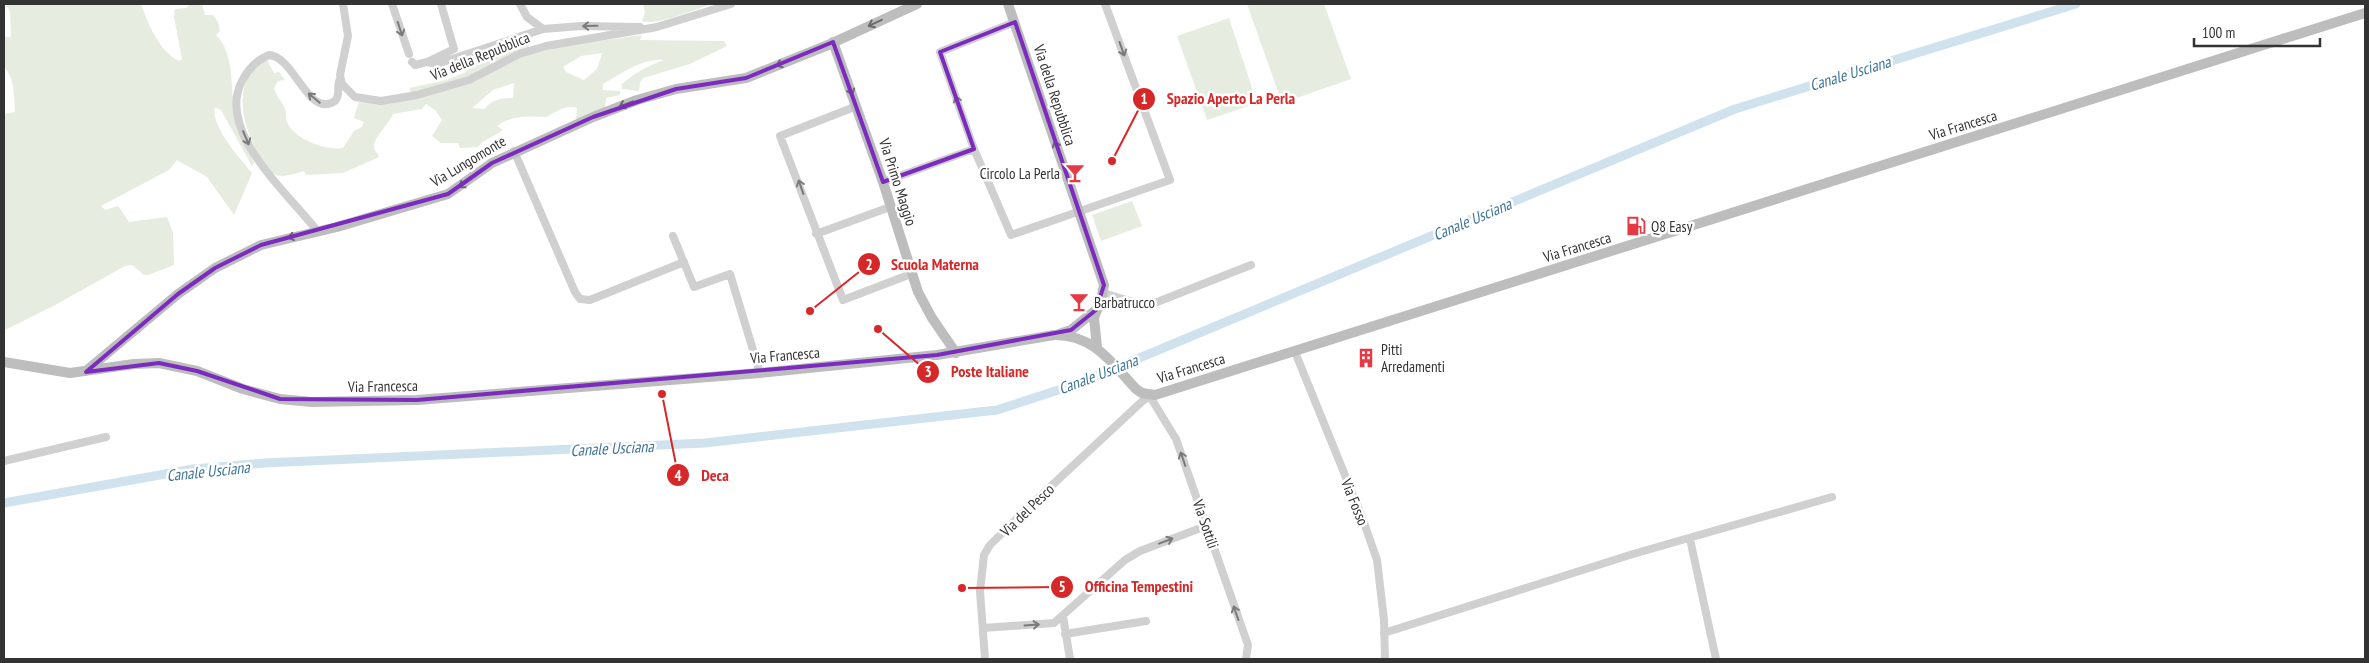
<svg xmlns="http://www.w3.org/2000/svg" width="2369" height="663" font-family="'PT Sans Narrow',sans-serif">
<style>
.green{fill:#e6ecdf;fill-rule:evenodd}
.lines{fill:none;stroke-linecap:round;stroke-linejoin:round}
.canal{stroke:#cfe2ee;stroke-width:9}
.street{stroke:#d0d0d0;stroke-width:8}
.secondary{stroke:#bdbdbd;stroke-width:10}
.oneway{stroke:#6a6a6a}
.oneway2{stroke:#7a7a7a}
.marked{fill:none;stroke:#7b2cbf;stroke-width:4;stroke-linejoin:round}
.labels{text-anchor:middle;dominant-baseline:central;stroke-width:5;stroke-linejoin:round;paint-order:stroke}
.street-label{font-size:15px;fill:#333;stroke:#fff}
.poi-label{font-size:15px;fill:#333;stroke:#fff;text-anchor:start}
.water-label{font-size:16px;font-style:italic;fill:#3f7597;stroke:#fff}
.leader{fill:none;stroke:#d62828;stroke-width:2}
.callout-dot{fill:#d62828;stroke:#fff;stroke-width:2}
.mark-label{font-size:15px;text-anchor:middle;font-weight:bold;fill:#fff}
.callout-label{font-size:16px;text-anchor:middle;font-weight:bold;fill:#d62828;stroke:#fff;stroke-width:5;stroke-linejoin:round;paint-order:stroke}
</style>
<rect width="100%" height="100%" fill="#fff"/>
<path class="green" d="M6 4H141C148 24 159 51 179 61L182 59 174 17 175 9 187 8 189 4H202L205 15H213L218 22 220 31 216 35C238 57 228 96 237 123 242 137 249 149 254 163L252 166 221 110 215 107C210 126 240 158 252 173L234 215 207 177 177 160 169 170 101 206 105 210 118 206 129 222 167 217 173 233 174 265 148 275H144L132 265 125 266 57 304 5 330 4 114 15 112C14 97 15 78 4 67V37H11L10 12Z
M643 4H712C696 9 658 26 642 21L645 13Z
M1247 4H1324L1351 79 1282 103Z
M1229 18 1257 103 1207 120 1177 36Z
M642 35 640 40 724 41 727 46 690 64 643 78 640 83 639 91 622 89V84C636 72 648 66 664 60 642 58 621 74 603 84V90L620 91V95L606 98 605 108 576 120 577 108C566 104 556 112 546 117 530 116 511 115 497 126L503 130C495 136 484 139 478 147L460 148 458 143H441L432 136 442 120 435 110 426 104 422 109 393 114C389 124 373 138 374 147 374 151 378 153 379 157L343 173 306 175 304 171C295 173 283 179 274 174 266 170 262 161 258 153 242 125 230 78 267 60L274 73 279 72 285 80 278 81 274 88C276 97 282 101 285 109 287 113 285 120 288 124 296 140 327 151 343 148L354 131 362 127 364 122 354 118 359 102 379 104 411 99 410 88 446 80 466 72 470 65 488 52 528 37 529 54 563 46ZM602 53 597 69 584 80 566 72 563 67 581 56ZM514 83 513 98C503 98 491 99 485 109L472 108 493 90Z
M1132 201 1142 226 1101 241 1092 215Z"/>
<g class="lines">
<path class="canal" d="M4 503 193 469 265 463 705 443 997 410 1077 384 1735 109 2076 4"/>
<path class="street" d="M343 4 348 36 340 75 342 84 355 97 381 101 417 95 469 80 519 54 546 46 657 27 731 4
M392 4 409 54
M520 4 527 17 543 29
M1015 22 940 52 974 149 1011 235 1170 180 1105 4
M412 62 415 65 427 62 437 64 543 29 581 26 640 27
M427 62 454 49 441 4
M857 106 780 136 843 300 911 274
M514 151 575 292 580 299 590 300 684 262
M883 182 974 149
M318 232C290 195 215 132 242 81 248 69 257 60 269 55 295 57 308 119 335 101 341 95 336 86 340 79
M816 234 890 207
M673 236 694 287 730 274 760 373
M1103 293 1147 306 1251 265
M1295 352 1362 517 1377 560 1384 620 1385 659
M4 461 106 437
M1690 539 1716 659
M1063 616 1070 659
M983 628 1054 623 1125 560 1140 551 1206 526
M1384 633 1633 554 1832 497
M1065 634 1146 621
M985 659 980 591 984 555 990 545 1034 502 1149 395 1176 439 1248 645 1246 659"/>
<path class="secondary" d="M1008 4 1104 285 1101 300 1094 318 1097 347
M833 42 883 182 918 292 932 318 956 353
M1059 334 1071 330 1096 310
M4 362 70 373 134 364 159 363 197 371 243 389 280 399 312 402 417 400 760 373 937 355 1054 335C1093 334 1112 363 1136 389L1142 393 1155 395 2365 13
M86 371 178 294 215 268 261 245 337 227 448 194 492 163 593 117 637 100 676 89 746 78 828 45 917 4"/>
</g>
<defs><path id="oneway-shaft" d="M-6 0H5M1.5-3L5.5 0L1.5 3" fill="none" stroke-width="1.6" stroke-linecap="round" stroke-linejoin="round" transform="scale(1.25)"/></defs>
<g class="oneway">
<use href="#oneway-shaft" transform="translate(875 23) rotate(155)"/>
<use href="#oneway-shaft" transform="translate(783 63) rotate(158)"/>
<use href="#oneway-shaft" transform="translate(850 88) rotate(70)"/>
<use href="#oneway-shaft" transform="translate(626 104) rotate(159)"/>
<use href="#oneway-shaft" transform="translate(1057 148) rotate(-110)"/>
<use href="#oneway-shaft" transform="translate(465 183) rotate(144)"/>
<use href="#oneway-shaft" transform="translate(295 236) rotate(167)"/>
</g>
<g class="oneway2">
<use href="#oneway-shaft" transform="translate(590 26) rotate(179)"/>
<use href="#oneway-shaft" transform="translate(400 29) rotate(72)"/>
<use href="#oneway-shaft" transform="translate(1122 49) rotate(70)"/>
<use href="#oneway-shaft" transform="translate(314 98) rotate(-140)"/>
<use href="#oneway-shaft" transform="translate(958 103) rotate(-109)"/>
<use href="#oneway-shaft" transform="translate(246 138) rotate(67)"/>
<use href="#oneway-shaft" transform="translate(801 187) rotate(-109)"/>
<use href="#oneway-shaft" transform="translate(1183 459) rotate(-109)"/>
<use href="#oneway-shaft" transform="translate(1166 541) rotate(-21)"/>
<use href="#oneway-shaft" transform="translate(1236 613) rotate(-109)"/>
<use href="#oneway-shaft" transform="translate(1032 625) rotate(-4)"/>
</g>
<path class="marked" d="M1015 22 1104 285 1096 310 1071 330 937 355 417 400 280 399 197 371 159 363 86 372 178 294 215 268 261 245 448 194 492 163 593 117 676 89 746 78 833 42 883 182 974 149 940 52Z"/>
<defs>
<symbol id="bar-bare" viewBox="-9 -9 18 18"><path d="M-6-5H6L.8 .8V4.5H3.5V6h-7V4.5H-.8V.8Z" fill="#e63946" stroke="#fff" stroke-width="2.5" paint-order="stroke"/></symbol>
<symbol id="fuel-bare" viewBox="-9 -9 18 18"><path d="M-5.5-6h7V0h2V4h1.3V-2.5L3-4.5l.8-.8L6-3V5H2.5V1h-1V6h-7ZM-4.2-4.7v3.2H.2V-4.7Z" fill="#e63946" stroke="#fff" stroke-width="2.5" paint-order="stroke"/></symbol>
<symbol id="building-bare" viewBox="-9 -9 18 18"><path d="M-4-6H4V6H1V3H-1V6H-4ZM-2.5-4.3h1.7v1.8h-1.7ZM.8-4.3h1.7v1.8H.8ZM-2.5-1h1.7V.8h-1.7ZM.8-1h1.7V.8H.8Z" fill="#e63946" stroke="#fff" stroke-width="2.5" paint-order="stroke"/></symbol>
</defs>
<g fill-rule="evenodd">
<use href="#bar-bare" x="1061" y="159" width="28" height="28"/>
<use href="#fuel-bare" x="1622" y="212" width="28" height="28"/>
<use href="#bar-bare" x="1065" y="288" width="28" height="28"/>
<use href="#building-bare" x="1352" y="344" width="28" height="28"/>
</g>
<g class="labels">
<g class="street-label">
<text transform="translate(480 56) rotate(-22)">Via della Repubblica</text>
<text transform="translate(1055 95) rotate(72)">Via della Repubblica</text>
<text transform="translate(1963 125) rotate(-17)">Via Francesca</text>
<text transform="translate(468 161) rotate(-31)">Via Lungomonte</text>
<text transform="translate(898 182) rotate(72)">Via Primo Maggio</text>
<text transform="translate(1577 247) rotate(-17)">Via Francesca</text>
<text transform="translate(785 355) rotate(-5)">Via Francesca</text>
<text transform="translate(1191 368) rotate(-17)">Via Francesca</text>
<text transform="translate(383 386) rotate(-1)">Via Francesca</text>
<text transform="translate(1355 502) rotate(68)">Via Fosso</text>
<text transform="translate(1027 510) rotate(-44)">Via del Pesco</text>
<text transform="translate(1206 524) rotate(71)">Via Sottili</text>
</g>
<g class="poi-label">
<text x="1060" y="173" text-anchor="end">Circolo La Perla</text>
<text x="1651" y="226">Q8 Easy</text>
<text x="1094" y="302">Barbatrucco</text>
<text x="1381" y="349">Pitti<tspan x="1381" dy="17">Arredamenti</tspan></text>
</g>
<g class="water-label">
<text transform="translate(1850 73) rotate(-17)">Canale Usciana</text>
<text transform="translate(1472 219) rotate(-23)">Canale Usciana</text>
<text transform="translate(1098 374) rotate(-21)">Canale Usciana</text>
<text transform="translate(612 448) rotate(-3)">Canale Usciana</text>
<text transform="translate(208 471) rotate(-6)">Canale Usciana</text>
</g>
</g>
<path class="leader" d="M1112 161L1144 99M810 311L869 264M878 329L928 372M662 394L678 475M962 588L1062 587"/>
<g class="callout-dot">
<circle cx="1112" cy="161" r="5"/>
<circle cx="810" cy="311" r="5"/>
<circle cx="878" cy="329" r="5"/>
<circle cx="662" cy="394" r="5"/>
<circle cx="962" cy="588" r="5"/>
<circle cx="1144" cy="99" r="12"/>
<circle cx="869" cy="264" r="12"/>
<circle cx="928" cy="372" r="12"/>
<circle cx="678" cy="475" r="12"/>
<circle cx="1062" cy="587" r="12"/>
</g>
<g class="mark-label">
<text x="1144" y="104">1</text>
<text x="869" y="270">2</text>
<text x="928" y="377">3</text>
<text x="678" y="481">4</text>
<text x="1062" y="592">5</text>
</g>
<g class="callout-label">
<text x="1231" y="104">Spazio Aperto La Perla</text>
<text x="935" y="270">Scuola Materna</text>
<text x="990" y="377">Poste Italiane</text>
<text x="715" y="481">Deca</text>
<text x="1139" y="592">Officina Tempestini</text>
</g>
<rect width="2369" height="663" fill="none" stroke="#333333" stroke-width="10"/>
<path d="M2194 38v8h126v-8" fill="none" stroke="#333333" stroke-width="2.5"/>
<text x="2202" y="38" font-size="15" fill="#333333" stroke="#ffffff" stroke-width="4" paint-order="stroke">100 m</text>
</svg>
